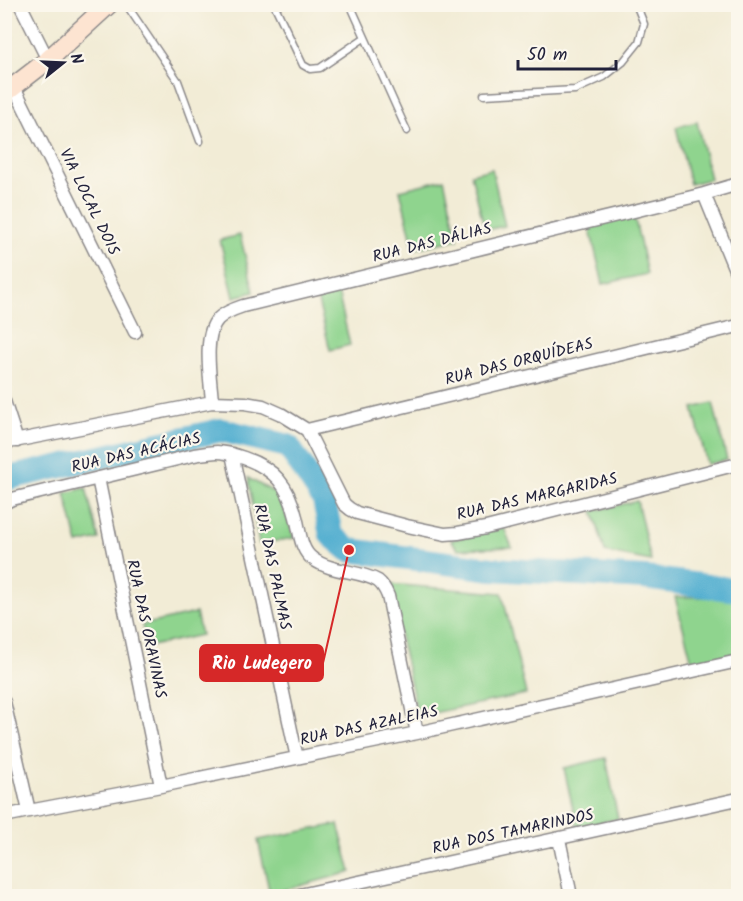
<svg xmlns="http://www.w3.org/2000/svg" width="743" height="901" font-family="Kalam,sans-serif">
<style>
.green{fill:#8fd48e;stroke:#587b64;stroke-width:1.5}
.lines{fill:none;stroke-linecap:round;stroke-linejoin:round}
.river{stroke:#52afd0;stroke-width:24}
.service-casing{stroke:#8a8788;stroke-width:9}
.minor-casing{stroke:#8a8788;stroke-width:15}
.secondary-casing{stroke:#8a8788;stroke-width:21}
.service{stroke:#fff;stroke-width:6}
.minor{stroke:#fff;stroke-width:12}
.secondary{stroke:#fde4d1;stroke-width:18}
.labels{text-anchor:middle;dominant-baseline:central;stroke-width:4.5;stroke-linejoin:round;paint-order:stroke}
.street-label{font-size:16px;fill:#22223b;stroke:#fbf7ec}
.leader{fill:none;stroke:#d62828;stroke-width:2}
.callout-dot{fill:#d62828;stroke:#fbf7ec;stroke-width:2}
.callout{fill:#d62828;stroke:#d62828;stroke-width:2}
.callout-label{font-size:18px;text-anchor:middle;font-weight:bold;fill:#fff}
</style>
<rect width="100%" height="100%" fill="#fbf7ec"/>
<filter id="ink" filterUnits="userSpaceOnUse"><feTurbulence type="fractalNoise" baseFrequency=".0167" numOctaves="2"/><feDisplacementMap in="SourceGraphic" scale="12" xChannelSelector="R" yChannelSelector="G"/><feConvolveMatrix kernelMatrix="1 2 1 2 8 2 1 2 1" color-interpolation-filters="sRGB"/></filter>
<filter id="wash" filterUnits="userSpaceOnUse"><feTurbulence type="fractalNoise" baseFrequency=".008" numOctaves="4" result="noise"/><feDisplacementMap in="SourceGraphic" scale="24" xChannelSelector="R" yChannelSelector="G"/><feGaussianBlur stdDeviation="1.35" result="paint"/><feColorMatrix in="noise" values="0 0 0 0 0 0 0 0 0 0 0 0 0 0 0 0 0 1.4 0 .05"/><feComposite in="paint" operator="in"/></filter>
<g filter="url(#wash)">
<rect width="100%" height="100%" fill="#f2ecd6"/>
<path class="green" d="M697 122 710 179 690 184 676 127Z
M492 169 505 226 485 230 471 174Z
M444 179 458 239 414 249 400 190Z
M634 215 647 274 603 284 589 225Z
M240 235 254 292 234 297 220 240Z
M337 288 350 345 330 350 316 293Z
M713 403 727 460 707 464 693 408Z
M248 478 279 495 294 538 259 544Z
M86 488 99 539 78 544 65 493Z
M637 501 651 561 605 552 593 511Z
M504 528 512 547 458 549 451 540Z
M388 584 502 593 526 694 418 716Z
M675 597H738V653L692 662Z
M196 613 201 635 146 647 142 625Z
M606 758 618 819 577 827 564 768Z
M338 824 351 872 270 894 258 840Z"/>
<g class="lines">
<path class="river" d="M4 479 221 430 288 446 324 500 331 535 349 550 492 569 645 578 738 590"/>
</g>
</g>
<g filter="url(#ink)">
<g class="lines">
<defs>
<path id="service" d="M126 4 178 81 200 141
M274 4 303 65 310 69 320 68 364 38
M350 4 407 131
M484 95 575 90 604 77 623 62 639 42 644 24 636 4"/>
<path id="minor" d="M20 4 48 60
M14 87 135 332
M704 194 738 277
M4 401 17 441
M212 402C211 382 202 335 218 319 224 313 234 309 243 306L704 194 738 184
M307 430 738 326
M4 443 212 402 245 403 263 406 281 414 307 430 344 504 350 509 357 513 407 526 445 534 458 533 486 528 738 464
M232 454 297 758
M98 478 161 786
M4 503 12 499 194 455C202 454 210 452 217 452 226 452 235 455 244 458 275 469 288 485 296 517 300 531 300 550 313 559 332 573 359 570 378 581 383 585 386 591 388 596L417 733
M4 702 29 811
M4 816 29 811 161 786 417 733 738 661
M559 839 571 896
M295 896 738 799"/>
<path id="secondary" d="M4 94 48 60 109 4"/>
</defs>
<use href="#service" class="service-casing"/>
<use href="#minor" class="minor-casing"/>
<use href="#secondary" class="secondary-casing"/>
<use href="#service" class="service"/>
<use href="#minor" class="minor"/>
<use href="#secondary" class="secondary"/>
</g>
</g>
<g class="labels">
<g class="street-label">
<text transform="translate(89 202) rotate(64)">VIA LOCAL DOIS</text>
<text transform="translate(432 243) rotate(-14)">RUA DAS DÁLIAS</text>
<text transform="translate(519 362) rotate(-14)">RUA DAS ORQUÍDEAS</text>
<text transform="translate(136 453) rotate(-13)">RUA DAS ACÁCIAS</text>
<text transform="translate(537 497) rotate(-13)">RUA DAS MARGARIDAS</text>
<text transform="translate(272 567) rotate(78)">RUA DAS PALMAS</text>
<text transform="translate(146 629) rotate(78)">RUA DAS ORAVINAS</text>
<text transform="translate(369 726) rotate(-12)">RUA DAS AZALEIAS</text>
<text transform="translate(513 832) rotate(-12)">RUA DOS TAMARINDOS</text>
</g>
</g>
<path class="leader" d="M349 550L323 663"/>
<circle class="callout-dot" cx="349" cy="550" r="6"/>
<rect class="callout" x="200" y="645" width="123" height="36" rx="6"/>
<g class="callout-label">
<text x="262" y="669">Rio Ludegero</text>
</g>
<rect width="743" height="901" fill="none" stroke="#fbf7ec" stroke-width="24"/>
<g transform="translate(63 63) rotate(72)" stroke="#fbf7ec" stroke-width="4.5" paint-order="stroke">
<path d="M0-4.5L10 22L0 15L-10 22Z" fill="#22223b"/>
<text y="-9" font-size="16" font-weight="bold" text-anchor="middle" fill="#22223b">N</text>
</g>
<path d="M518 60v9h98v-9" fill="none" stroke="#22223b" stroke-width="3"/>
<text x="527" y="60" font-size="18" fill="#22223b" stroke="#fbf7ec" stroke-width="4.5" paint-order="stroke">50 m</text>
</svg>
